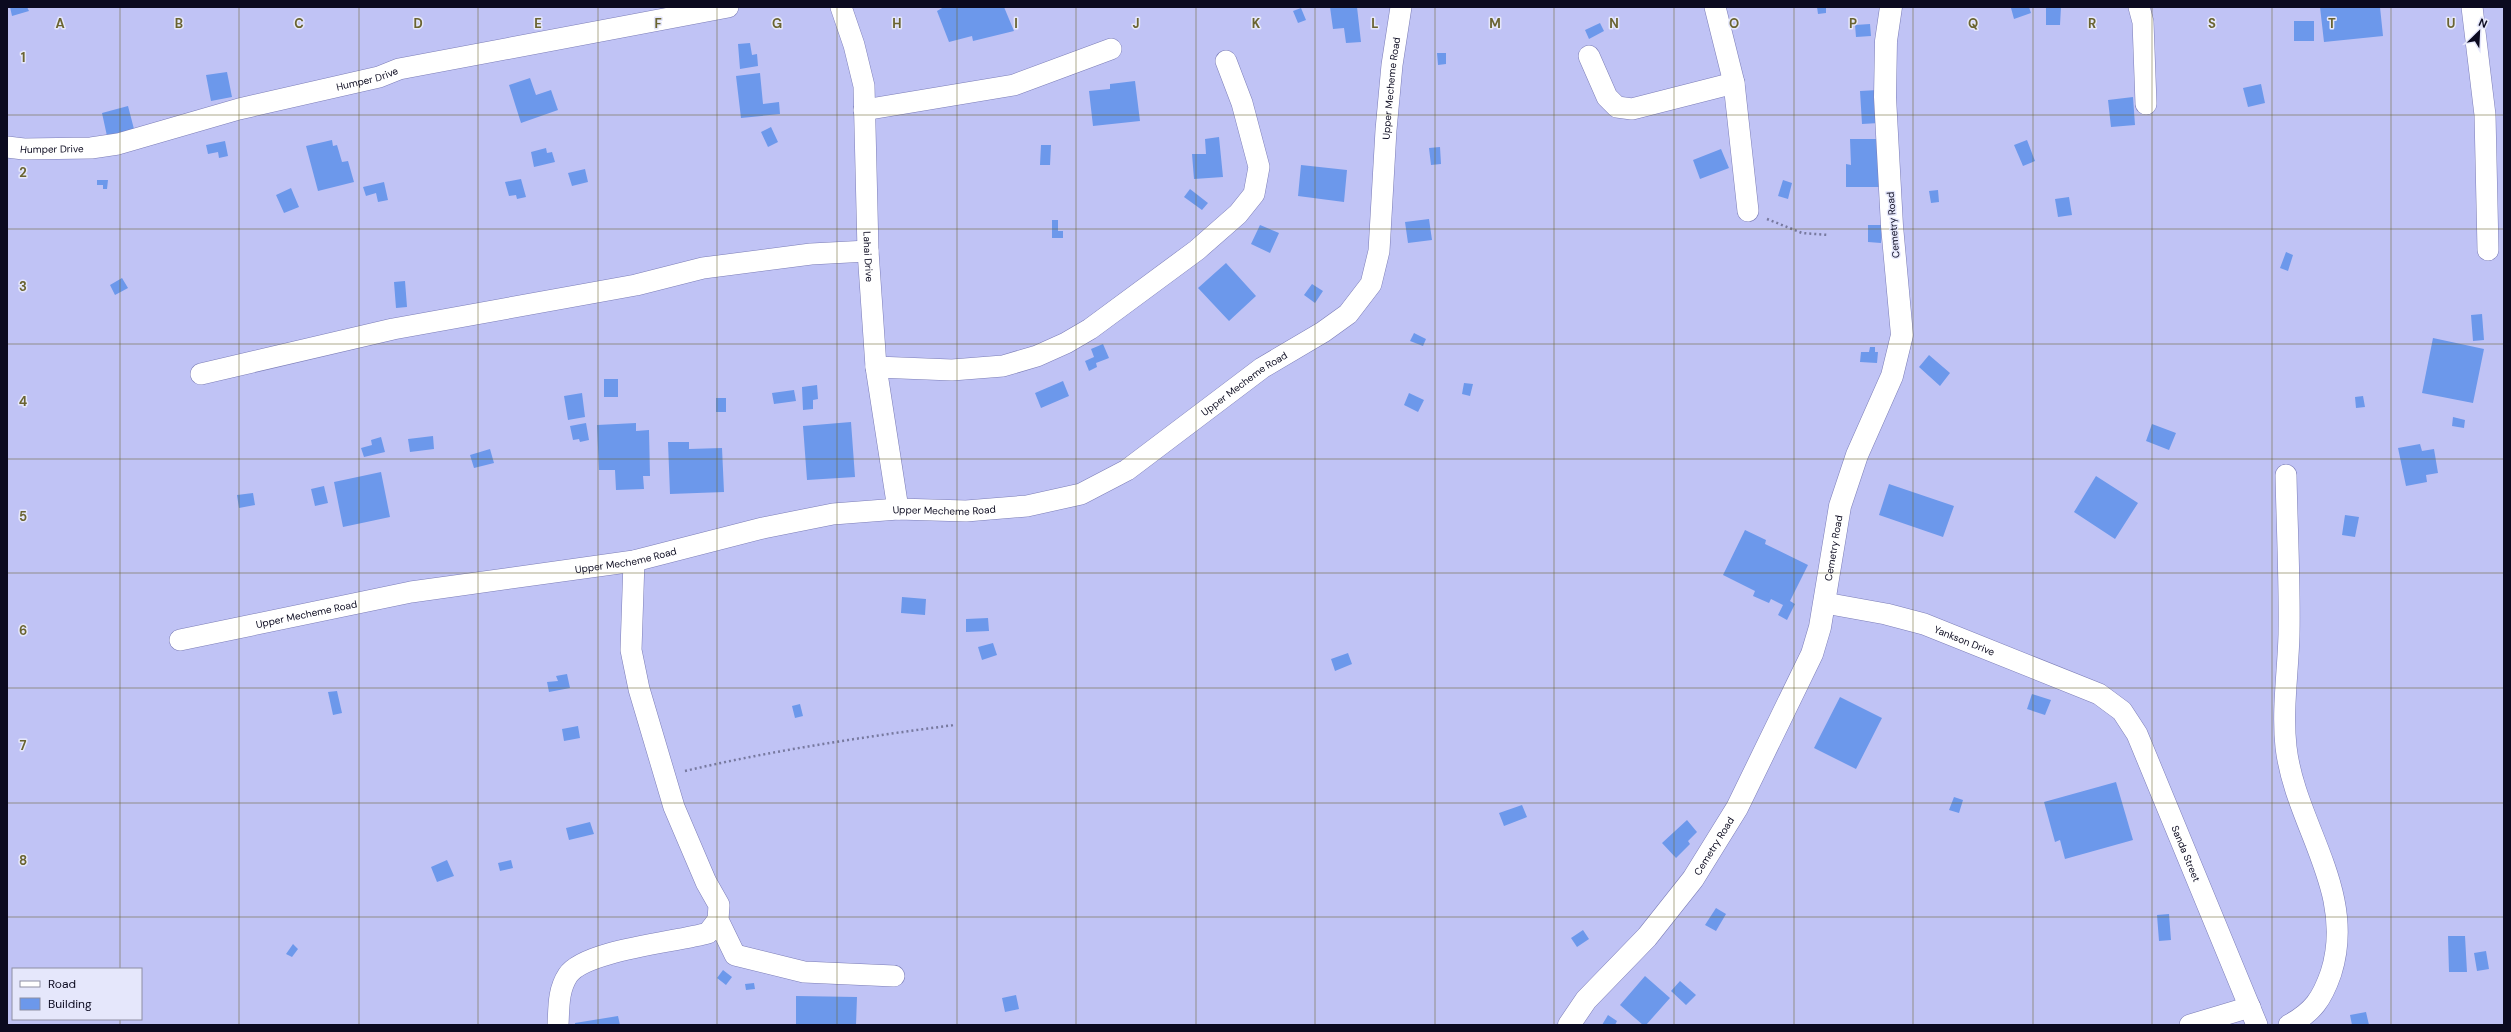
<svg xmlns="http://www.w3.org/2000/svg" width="2511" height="1032" font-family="'DM Sans',sans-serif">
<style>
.building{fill:#6c98eb}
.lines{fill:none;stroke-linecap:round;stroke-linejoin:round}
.minor-casing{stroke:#7b7db7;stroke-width:22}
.tertiary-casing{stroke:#7b7db7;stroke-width:23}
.path{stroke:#77799f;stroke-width:2.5;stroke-dasharray:2 3;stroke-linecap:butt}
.minor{stroke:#fff;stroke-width:21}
.tertiary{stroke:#fff;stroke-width:22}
.grid{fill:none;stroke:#6a6430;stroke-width:1;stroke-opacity:0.55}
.labels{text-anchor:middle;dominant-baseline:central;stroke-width:3;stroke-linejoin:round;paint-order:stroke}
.street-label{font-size:10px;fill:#0b0a1f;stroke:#e5e7fb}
.grid-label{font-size:13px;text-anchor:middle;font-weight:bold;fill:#6a6430;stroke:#e5e7fb;stroke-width:3;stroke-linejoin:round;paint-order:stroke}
</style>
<rect width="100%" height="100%" fill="#c0c3f5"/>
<path class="building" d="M10 7H27L29 11 12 16Z
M944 7H1004L1014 31 973 41 972 36 949 42 937 11Z
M1330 7H1357L1361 42 1346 43 1344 28 1333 29Z
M1817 7H1826V13L1818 14Z
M2015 7H2029L2031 13 2014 19 2011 8Z
M2046 7H2061L2060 25H2046Z
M2320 7H2380L2383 36 2324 42Z
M1301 8 1306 20 1298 23 1293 11Z
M2294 21H2314V41H2294Z
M1600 23 1604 31 1589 39 1585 30Z
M1870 24 1871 36 1856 37 1855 25Z
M750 43 752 55 757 54 758 66 740 69 738 44Z
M1437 53H1446V64L1438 65Z
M227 72 232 97 211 101 206 75Z
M760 73 763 104 779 102 780 114 741 118 736 76Z
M530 78 536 95 551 90 558 110 521 123 509 85Z
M1135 81 1140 121 1093 126 1089 91 1110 89V84Z
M2261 84 2265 103 2248 107 2243 88Z
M1878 90 1879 123 1862 124 1860 91Z
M2133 97 2135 125 2111 127 2108 100Z
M128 106 134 129 107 136 102 113Z
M771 127 778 142 768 147 761 132Z
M1219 137 1223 177 1194 179 1192 154H1206L1205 139Z
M1850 139H1880V187H1846V164L1851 165Z
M332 140 333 146 337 145 342 162 348 161 354 182 318 191 306 146Z
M2027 140 2035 161 2023 166 2014 145Z
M225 141 228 156 219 158 218 152 208 154 206 145Z
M1041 145H1051L1050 165H1040Z
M1440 147 1441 164 1431 165 1429 148Z
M546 148 547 153 552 152 555 162 534 167 531 152Z
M1721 149 1729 168 1700 179 1693 160Z
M1301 165 1347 170 1344 202 1298 196Z
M585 169 588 182 572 186 568 173Z
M521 179 526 197 517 199 516 195 509 196 505 182Z
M97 180H108L107 189H103V185H97Z
M1783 180 1792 183 1788 199 1778 196Z
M384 182 388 200 378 202 376 193 366 196 363 187Z
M291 188 299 207 284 213 276 195Z
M1190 189 1208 203 1202 210 1184 197Z
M1938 190 1939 202 1931 203 1929 191Z
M2069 197 2072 215 2058 217 2055 199Z
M1429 219 1432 240 1408 243 1405 222Z
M1052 220H1058V231H1063V238H1052Z
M1260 225 1279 233 1270 253 1251 244Z
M1868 225H1882L1881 243 1868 242Z
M2286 252 2293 255 2288 271 2280 268Z
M1226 263 1256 296 1229 321 1198 288Z
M122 278 128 288 115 295 110 285Z
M405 281 407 307 396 308 394 282Z
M1312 284 1323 291 1315 303 1304 295Z
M2482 314 2484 340 2473 341 2471 315Z
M1414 333 1426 339 1423 346 1410 341Z
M2433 338 2484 349 2473 403 2422 393Z
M1103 344 1109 358 1096 363 1097 367 1089 371 1085 361 1094 357 1091 349Z
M1870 347H1875V352H1878L1877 363 1860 362 1861 352H1869Z
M1929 355 1950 373 1940 386 1919 367Z
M604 379H618V397H604Z
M1063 381 1069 396 1041 408 1035 393Z
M1464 383 1473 384 1470 396 1462 394Z
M817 385 818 399 813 400V409L803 410 802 387Z
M794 390 796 401 774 404 772 393Z
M582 393 585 417 568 420 564 396Z
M1409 393 1424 400 1418 412 1404 405Z
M2363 396 2365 407 2356 408 2355 397Z
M716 398H726V412H716Z
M2453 417 2465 420 2464 428 2452 426Z
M851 422 855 477 807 480 803 426Z
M586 423 589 440 580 442 579 439 573 440 570 426Z
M636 423V431L649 430 650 476H643L644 489 616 490 615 470H599L597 425Z
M2152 424 2176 433 2169 450 2146 441Z
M433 436 434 449 410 452 408 439Z
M381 437 385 452 364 457 361 448 372 445 371 440Z
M668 442H689V449L722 448 724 492 670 494Z
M2420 444 2422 451 2434 449 2438 473 2426 475 2427 482 2406 486 2398 448Z
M490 449 494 463 474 468 470 455Z
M381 472 390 517 343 527 334 482Z
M2096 476 2138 503 2115 539 2074 512Z
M1889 484 1954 506 1943 537 1879 515Z
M324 486 328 503 315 506 311 489Z
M253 493 255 505 239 508 237 495Z
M2345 515 2359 517 2355 537 2342 535Z
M1745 530 1766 540 1765 544 1808 565 1790 601 1795 604 1787 620 1778 615 1783 605 1771 599 1769 603 1753 596 1755 591 1723 575Z
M902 597 926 599 925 615 901 613Z
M988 618 989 631 966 632V619Z
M993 643 997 655 982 660 978 647Z
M1348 653 1352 664 1335 671 1331 659Z
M567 674 570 688 549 692 547 682 558 681 556 676Z
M337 691 342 713 333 715 328 692Z
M2032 694 2051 700 2045 715 2027 709Z
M1840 697 1882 718 1856 769 1814 748Z
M800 704 803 716 795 718 792 706Z
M578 726 580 738 564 741 562 729Z
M2116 782 2133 840 2065 859 2060 840 2055 842 2044 802Z
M1954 797 1963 800 1959 813 1949 810Z
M1522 805 1527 817 1504 826 1499 813Z
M1687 820 1697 832 1688 841 1690 844 1676 858 1662 843Z
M590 822 594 834 569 840 566 828Z
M447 860 454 876 437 882 431 867Z
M511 860 513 868 500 871 498 863Z
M1716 908 1726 914 1716 931 1705 925Z
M2169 914 2171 940 2159 941 2157 915Z
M1583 930 1589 939 1577 947 1571 938Z
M2448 936H2465L2467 972H2449Z
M293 944 298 949 292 957 286 954Z
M2486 951 2489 969 2477 971 2474 953Z
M723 970 732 977 726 985 717 978Z
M1645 976 1670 998 1646 1025H1643L1620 1005Z
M1680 981 1696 995 1686 1005 1671 991Z
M754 983 755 989 746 990 745 984Z
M1016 995 1019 1009 1005 1012 1002 998Z
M796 996 857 997 856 1025H796Z
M2366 1012 2369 1025H2352L2350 1015Z
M1608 1015 1617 1021 1615 1025H1602Z
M618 1016 620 1025H575V1023Z"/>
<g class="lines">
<defs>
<g id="minor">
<path id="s1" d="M841 7 854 45 864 86 868 251 876 367 898 509"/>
<path d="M1715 7 1734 83 1748 211"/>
<path d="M2139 7 2143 22 2146 104"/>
<path d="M2472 7 2485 115 2488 250"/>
<path d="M1589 56 1607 97 1617 107 1632 109 1734 83"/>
<path d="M864 110 1014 85 1111 49"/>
<path id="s2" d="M7 147 24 149 91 148 118 144 239 109 379 77 399 69 728 7"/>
<path d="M876 367 952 370 1003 366 1037 356 1066 343 1090 329 1197 250 1238 214 1254 194 1259 167 1242 103 1226 61"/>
<path d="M201 374 393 329 636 285 703 268 811 254 868 251"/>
<path d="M2286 475C2287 528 2290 582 2289 635 2288 672 2282 710 2286 747 2295 825 2357 891 2331 973 2322 999 2313 1012 2289 1025"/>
<path d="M634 561 631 650 639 689 674 807 706 882 719 905 718 920 735 955 804 972 894 976"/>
<path id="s3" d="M1825 603 1886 614 1924 624 2099 694 2122 711 2137 734 2257 1025"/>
<path id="s4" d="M180 640 411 592 634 561 763 528 833 514 898 509 966 511 1027 506 1081 494 1127 470 1262 368 1323 332 1348 314 1371 284 1379 251 1386 130 1392 65 1401 7"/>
<path d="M558 1025C559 1007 558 990 568 975 585 950 677 942 708 933L718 920"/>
<path d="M2190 1025 2250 1007"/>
</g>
<g id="tertiary">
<path id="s5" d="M1569 1025 1586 1000 1647 937 1693 879 1737 808 1812 654 1820 627 1840 506 1857 455 1892 376 1902 335 1892 226 1885 97 1886 41 1891 7"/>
</g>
</defs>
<use href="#minor" class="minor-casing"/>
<use href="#tertiary" class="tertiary-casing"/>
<path class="path" d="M1767 219 1802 233 1829 235
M685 771C774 750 864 737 954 725"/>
<use href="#minor" class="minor"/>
<use href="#tertiary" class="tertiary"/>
</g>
<path class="grid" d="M120 7V969M239 7V1025M359 7V1025M478 7V1025M598 7V1025M717 7V1025M837 7V1025M957 7V1025M1076 7V1025M1196 7V1025M1315 7V1025M1435 7V1025M1554 7V1025M1674 7V1025M1794 7V1025M1913 7V1025M2033 7V1025M2152 7V1025M2272 7V1025M2391 7V1025M7 115H2504M7 229H2504M7 344H2504M7 459H2504M7 573H2504M7 688H2504M7 803H2504M7 917H2504M120 1019V1025"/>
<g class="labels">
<g class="street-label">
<text stroke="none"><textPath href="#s2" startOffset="369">Humper Drive</textPath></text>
<text stroke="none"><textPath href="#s4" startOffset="1473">Upper Mecheme Road</textPath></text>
<text stroke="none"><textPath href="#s2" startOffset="45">Humper Drive</textPath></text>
<text transform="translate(1893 225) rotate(-95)">Cemetry Road</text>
<text stroke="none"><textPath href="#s1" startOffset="253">Lahai Drive</textPath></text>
<text stroke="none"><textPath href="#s4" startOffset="1113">Upper Mecheme Road</textPath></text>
<text stroke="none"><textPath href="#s4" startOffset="777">Upper Mecheme Road</textPath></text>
<text stroke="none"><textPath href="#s5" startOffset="555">Cemetry Road</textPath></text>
<text stroke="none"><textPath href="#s4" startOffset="453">Upper Mecheme Road</textPath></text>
<text stroke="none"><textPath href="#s4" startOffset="129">Upper Mecheme Road</textPath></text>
<text stroke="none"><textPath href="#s3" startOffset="145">Yankson Drive</textPath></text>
<text stroke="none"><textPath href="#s5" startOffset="231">Cemetry Road</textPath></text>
<text stroke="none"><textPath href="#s3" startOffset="475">Sanda Street</textPath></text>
</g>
</g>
<g class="grid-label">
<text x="60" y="28">A</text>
<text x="179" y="28">B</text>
<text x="299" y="28">C</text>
<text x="418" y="28">D</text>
<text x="538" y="28">E</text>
<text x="658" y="28">F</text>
<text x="777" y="28">G</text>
<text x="897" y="28">H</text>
<text x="1016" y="28">I</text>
<text x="1136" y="28">J</text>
<text x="1256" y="28">K</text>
<text x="1375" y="28">L</text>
<text x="1495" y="28">M</text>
<text x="1614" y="28">N</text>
<text x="1734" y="28">O</text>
<text x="1853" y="28">P</text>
<text x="1973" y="28">Q</text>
<text x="2092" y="28">R</text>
<text x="2212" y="28">S</text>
<text x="2332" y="28">T</text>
<text x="2451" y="28">U</text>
<text x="23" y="62">1</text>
<text x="23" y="177">2</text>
<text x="23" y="291">3</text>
<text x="23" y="406">4</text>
<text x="23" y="521">5</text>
<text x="23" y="635">6</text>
<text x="23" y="750">7</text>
<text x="23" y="865">8</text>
</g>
<rect width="2511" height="1032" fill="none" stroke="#0b0a1f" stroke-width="16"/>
<rect x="12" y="968" width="130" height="52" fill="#e5e7fb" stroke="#8e8fa3"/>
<rect x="20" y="981" width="20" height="6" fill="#ffffff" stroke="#8e8fa3"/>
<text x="48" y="988" font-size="12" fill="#0b0a1f">Road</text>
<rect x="20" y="998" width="20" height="12" fill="#6c98eb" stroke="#8e8fa3"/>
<text x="48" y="1008" font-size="12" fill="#0b0a1f">Building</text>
<g transform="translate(2479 32) rotate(24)" stroke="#e5e7fb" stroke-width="3" paint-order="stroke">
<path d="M0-3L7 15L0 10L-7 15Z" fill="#0b0a1f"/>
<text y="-6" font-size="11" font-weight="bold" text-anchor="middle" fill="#0b0a1f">N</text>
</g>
</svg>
